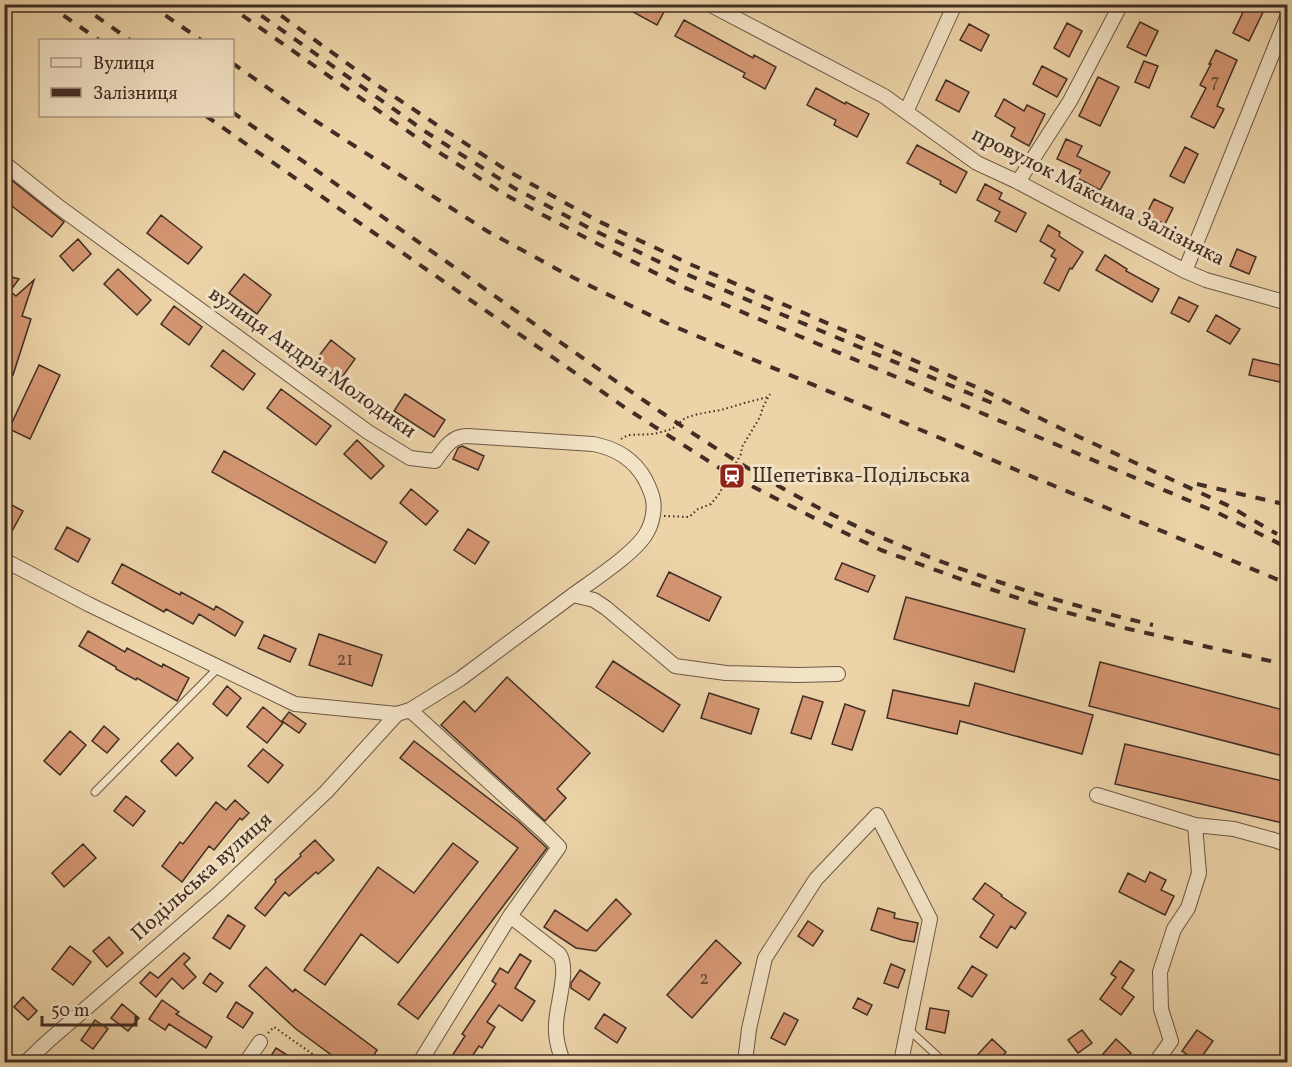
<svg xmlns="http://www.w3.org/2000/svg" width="1292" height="1067" font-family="Vollkorn,serif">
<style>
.building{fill:#d59773;stroke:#412d24;stroke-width:1.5}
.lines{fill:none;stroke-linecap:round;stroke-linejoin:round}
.service-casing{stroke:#6c5745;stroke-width:9}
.minor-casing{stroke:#6c5745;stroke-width:16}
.path{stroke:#412d24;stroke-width:2;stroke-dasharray:1.5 3;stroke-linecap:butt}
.service{stroke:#f3e3c6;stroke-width:7}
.minor{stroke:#f3e3c6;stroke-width:14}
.rail{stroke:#412d24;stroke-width:4;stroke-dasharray:10 10;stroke-linecap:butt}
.labels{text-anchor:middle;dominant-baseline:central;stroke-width:6;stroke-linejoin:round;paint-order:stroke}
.number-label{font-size:18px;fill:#664838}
.street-label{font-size:21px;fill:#412d24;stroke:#f3e3c6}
.poi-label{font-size:21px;fill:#412d24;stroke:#f3e3c6;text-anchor:start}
</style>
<rect width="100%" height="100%" fill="#ecd4a8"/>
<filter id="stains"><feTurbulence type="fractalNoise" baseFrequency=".00333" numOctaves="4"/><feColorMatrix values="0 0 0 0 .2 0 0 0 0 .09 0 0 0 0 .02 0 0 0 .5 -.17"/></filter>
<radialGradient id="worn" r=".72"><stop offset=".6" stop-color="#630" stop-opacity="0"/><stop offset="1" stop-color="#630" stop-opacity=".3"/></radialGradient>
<path class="building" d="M637 4H660L666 8 657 25 633 12Z
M1247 4H1267L1249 41 1233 33Z
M684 20 753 58 754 55 776 67 765 89 743 77 745 73 675 36Z
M1140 22 1158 31 1146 56 1127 47Z
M1067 23 1082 31 1069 57 1054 48Z
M969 24 989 35 981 51 960 40Z
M1216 50 1237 60 1217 106 1224 109 1214 128 1191 117 1206 88 1200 85 1211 64H1209Z
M1144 61 1158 66 1149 88 1135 82Z
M1042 66 1067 79 1057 97 1033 84Z
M1098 77 1119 87 1100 126 1079 116Z
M946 80 969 92 959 112 936 100Z
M816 88 845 104 846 102 869 114 857 137 834 125 836 120 807 105Z
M1004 99 1024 111 1027 105 1045 114 1029 146 1011 136 1015 128 995 116Z
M1066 139 1082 146 1077 156 1110 172 1100 190 1077 178 1081 170 1057 159Z
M917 145 967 172 956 193 940 184 941 181 907 163Z
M1185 147 1198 154 1184 183 1170 176Z
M10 179 64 222 52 237 4 200V187Z
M985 184 1002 193 999 199 1026 213 1016 232 995 221 1000 212 977 200Z
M1154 199 1173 208 1165 224 1146 215Z
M161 215 202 247 188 264 147 233Z
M1048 225 1060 232 1059 236 1083 252 1072 269 1070 268 1059 291 1044 283 1056 259 1051 256 1055 250 1040 241Z
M78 239 91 254 73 271 60 256Z
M1237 249 1256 257 1249 274 1230 266Z
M1105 255 1127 269 1126 271 1159 289 1152 302 1096 270Z
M118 269 151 300 137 315 104 284Z
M244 274 271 295 257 314 229 293Z
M4 275 19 279 10 291 16 296 34 280 22 316 31 319 13 375 4 373Z
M1179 297 1198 306 1189 322 1171 313Z
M174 306 202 327 189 345 161 324Z
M1216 315 1240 329 1230 344 1207 331Z
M331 340 355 359 340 380 315 361Z
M223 350 255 374 243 390 211 366Z
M1253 359 1284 366 1280 382 1249 375Z
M39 365 60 375 30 439 9 429Z
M281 389 331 426 316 445 267 408Z
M405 394 445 420 434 437 394 411Z
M357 440 384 466 371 479 344 454Z
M462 446 484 456 478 470 453 459 458 448Z
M224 451 387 542 375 563 212 472Z
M411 489 438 511 426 525 400 503Z
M4 501 23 511 12 531 4 527Z
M67 527 90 539 78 562 55 549Z
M468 529 489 542 475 564 454 550Z
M842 563 875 576 868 592 835 579Z
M122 564 180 595 181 592 214 610 216 606 243 622 235 636 199 614 193 624 166 609 164 612 112 583Z
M669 572 721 597 709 621 657 596Z
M906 597 1025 629 1014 672 894 639Z
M88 631 125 652 127 648 162 667 163 664 189 678 177 701 137 678 136 680 116 669V667L79 646Z
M319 634 382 655 372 686 309 665Z
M264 635 296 649 290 662 258 648Z
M613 661 680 705 663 732 596 687Z
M1100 662 1287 711V757L1089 706Z
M507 677 590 753 557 789 566 798 545 821 441 725 464 701 475 712Z
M975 683 1093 715 1082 754 960 721 957 734 887 718 893 690 969 706Z
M227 686 241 698 227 716 213 704Z
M709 693 759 709 751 734 701 718Z
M803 696 823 702 811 739 791 733Z
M845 704 865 711 852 750 832 744Z
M263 707 283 723 267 743 247 727Z
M289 712 306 724 299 733 282 721Z
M104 726 119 739 107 753 92 741Z
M70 731 86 745 60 775 44 761Z
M414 741 518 821 547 848 418 1019 398 1004 518 848 400 758Z
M178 743 193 758 176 776 161 761Z
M1125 744 1287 782V824L1115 784Z
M263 749 283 765 268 783 248 766Z
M126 796 145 811 133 826 114 811Z
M235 800 249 813 242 820 240 818 214 850 209 846 182 882 162 866 180 842 183 844 216 802 226 810Z
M315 840 334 860 318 874 316 872 289 896 285 892 265 916 255 908 276 882 275 880 301 856 300 854Z
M453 843 478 862 398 963 361 934 325 985 304 970 378 867 414 893Z
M83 844 96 858 64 887 52 873Z
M1150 872 1166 880 1161 890 1174 896 1165 915 1119 892 1128 873 1145 882Z
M985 883 1002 895 1001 896 1026 913 1015 929 1011 926 997 948 980 937 994 915 973 899Z
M616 899 631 914 596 951 576 948 544 927 555 910 587 931Z
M878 908 895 913 894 918 918 923 914 942 902 940 871 930Z
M228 915 245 926 230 949 213 938Z
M808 921 823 931 813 946 798 936Z
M109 937 123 953 107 967 93 951Z
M716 940 741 963 692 1018 667 995Z
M70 946 91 962 73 985 52 969Z
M184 953 190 958 184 964 196 977 183 989 172 978 156 997 140 983 150 972 158 978Z
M520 954 531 961 515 988 535 1001 522 1021 499 1005 487 1022 495 1027 482 1048 479 1046 468 1062H448L465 1036 462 1034 496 984 492 981 500 968 508 973Z
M1120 961 1134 970 1122 988 1134 997 1121 1015 1100 999 1116 977 1111 974Z
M891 964 905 970 898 988 884 983Z
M972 966 987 975 972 997 958 988Z
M266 967 293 992 295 989 377 1050 374 1055 384 1062H341L296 1029 249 986Z
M580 970 600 983 589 1000 571 988V983Z
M210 973 223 983 216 992 203 983Z
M23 997 37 1011 28 1020 14 1007Z
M858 998 872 1005 867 1015 853 1008Z
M162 1000 179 1012 176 1014 212 1037 206 1048 169 1024 165 1030 149 1019Z
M236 1002 253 1013 243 1028 227 1017Z
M122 1004 139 1018 128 1031 111 1018Z
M930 1008 949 1011 945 1033 926 1029Z
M784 1013 798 1020 785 1045 771 1038Z
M604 1014 626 1028 617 1043 595 1028Z
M95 1020 108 1029 93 1049 81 1040Z
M1082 1030 1092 1043 1078 1053 1068 1040Z
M1197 1030 1213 1041 1198 1062 1182 1051Z
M992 1039 1006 1052 997 1062H971Z
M1116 1039 1131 1053 1122 1062H1112L1103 1054Z
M276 1048 298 1062H267Z"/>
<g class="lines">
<defs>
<path id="service" d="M95 792 219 667
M908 1029 944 1062"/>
<path id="minor" d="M709 4 884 96 977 163 1018 182 1185 271 1206 280 1288 303
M906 112 955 4
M4 163 59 207 368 432 410 458 435 461C444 449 451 436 467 436L593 444C615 448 633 458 645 479 648 485 652 493 653 500 655 509 652 524 647 532 637 552 592 581 573 595
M1018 182 1070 101 1121 4
M1185 271 1288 15
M4 560 88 604 295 704 397 714 410 710 460 679 573 595 594 600 606 608 675 666 726 673 798 675 838 674
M410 710 544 832 559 847 510 916 420 1062
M1097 795 1195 825 1199 873 1188 908 1174 929 1160 972 1161 1009 1171 1041 1156 1062
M1195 825 1234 829 1274 840 1288 845
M510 916 559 954C570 969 556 1006 556 1025 555 1038 559 1050 563 1062
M26 1062 47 1042 218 894 326 792 397 714
M246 1062 260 1042
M745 1062 749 1029 765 958 816 879 877 815 930 919 901 1062"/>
</defs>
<use href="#service" class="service-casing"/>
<use href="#minor" class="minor-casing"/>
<path class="path" d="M621 439 628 435 654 434 672 429 685 418 698 414 721 410 748 402 768 397
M664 516 689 517 698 509 711 504 719 494 741 454 742 447 760 417 763 407 770 394
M268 1033 274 1027 324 1062"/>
<use href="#service" class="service"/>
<use href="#minor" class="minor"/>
<path class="rail" d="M47 4 99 40
M79 4 130 40
M149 4 201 40
M226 4 429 146 504 194 588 239 683 287 1216 512 1288 548
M245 4 426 132 514 188 589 228 674 269 997 405
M265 4 377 85 443 129 508 171 596 220 692 265 983 390 1062 429 1229 506 1277 534
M232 63 308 116 487 231 566 274 666 323 1288 584
M232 112C338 185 443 259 547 333 636 395 724 459 821 509 926 562 1039 598 1153 625
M206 116 627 409 732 476 818 520 881 550 963 580 1036 604 1120 627 1288 665
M1197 484 1288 505"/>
</g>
<defs>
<symbol id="station-square" viewBox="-11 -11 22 22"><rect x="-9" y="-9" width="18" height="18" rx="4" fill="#8f2418" stroke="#f3e3c6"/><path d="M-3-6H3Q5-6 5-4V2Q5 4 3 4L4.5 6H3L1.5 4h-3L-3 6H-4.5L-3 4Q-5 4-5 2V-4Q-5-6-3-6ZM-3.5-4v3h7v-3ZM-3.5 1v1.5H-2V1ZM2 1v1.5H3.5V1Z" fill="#fff"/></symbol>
</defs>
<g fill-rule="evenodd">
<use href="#station-square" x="717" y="461" width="30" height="30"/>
</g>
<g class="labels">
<g class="number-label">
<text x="1215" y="82">7</text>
<text x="345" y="660">21</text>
<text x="704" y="979">2</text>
</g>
<g class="street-label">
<text transform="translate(1098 197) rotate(27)">провулок Максима Залізняка</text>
<text transform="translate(312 363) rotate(35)">вулиця Андрія Молодики</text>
<text transform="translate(202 877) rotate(-42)">Подільська вулиця</text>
</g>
<g class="poi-label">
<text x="752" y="476">Шепетівка-Подільська</text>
</g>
</g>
<rect width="1292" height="1067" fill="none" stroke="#ecd4a8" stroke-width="24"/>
<rect x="6" y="6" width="1280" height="1055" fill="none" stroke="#412d24" stroke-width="3"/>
<rect x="12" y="12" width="1268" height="1043" fill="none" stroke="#412d24" stroke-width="1.5"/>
<rect x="39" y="39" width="195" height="78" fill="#f3e3c6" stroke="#ac9a85" stroke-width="1.5"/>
<rect x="51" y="58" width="30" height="9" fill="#f3e3c6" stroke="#ac9a85" stroke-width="1.5"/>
<text x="93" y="69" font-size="18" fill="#412d24">Вулиця</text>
<rect x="51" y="88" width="30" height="9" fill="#412d24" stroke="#ac9a85" stroke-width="1.5"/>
<text x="93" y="99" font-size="18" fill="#412d24">Залізниця</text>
<path d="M42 1016v9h94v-9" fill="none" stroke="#412d24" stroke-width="3"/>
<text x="51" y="1016" font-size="18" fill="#412d24" stroke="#f3e3c6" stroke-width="4.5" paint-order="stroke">50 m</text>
<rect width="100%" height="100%" filter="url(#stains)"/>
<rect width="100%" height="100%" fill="url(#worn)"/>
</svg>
